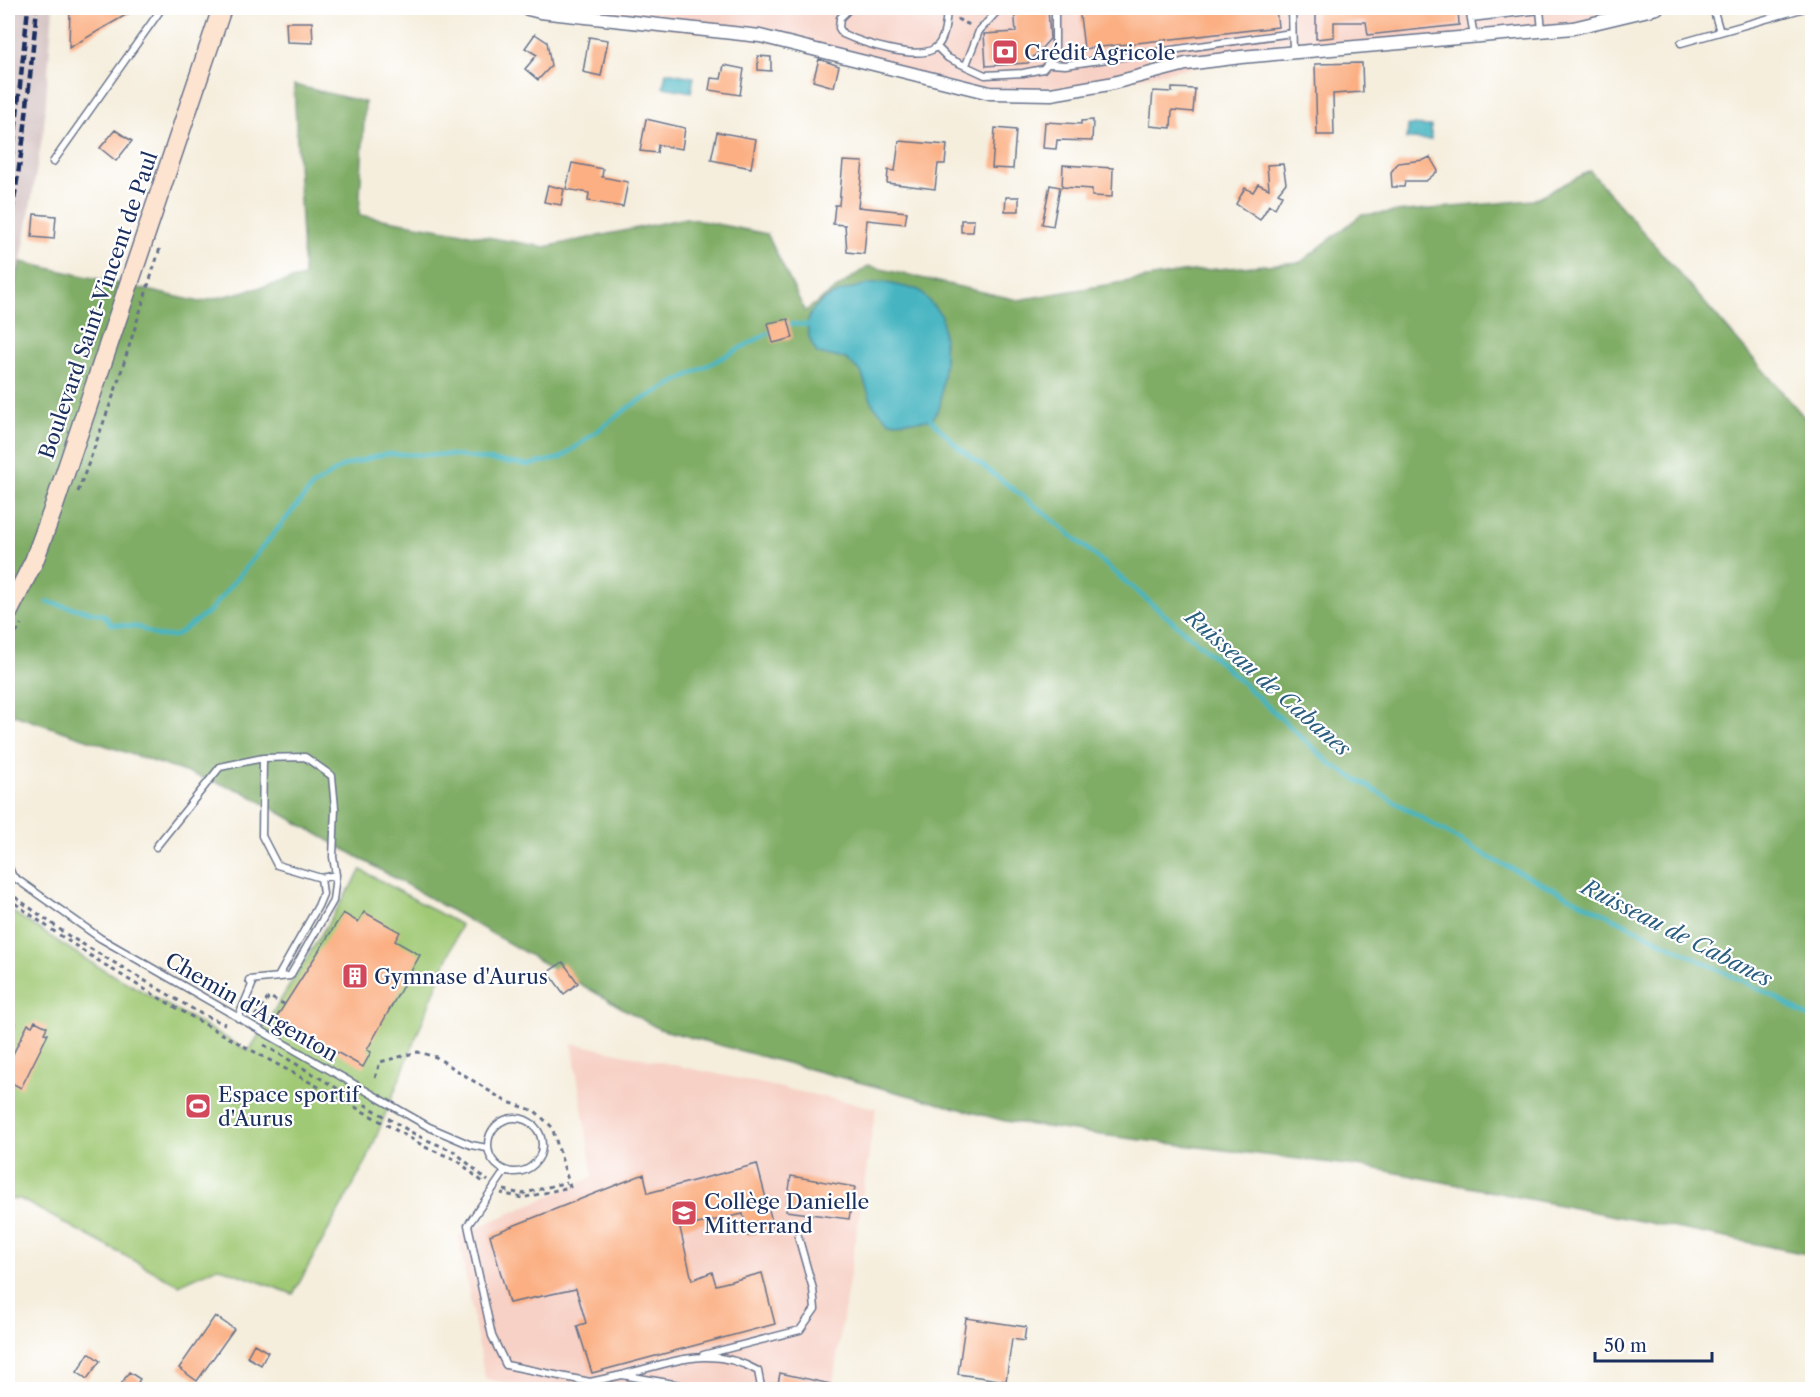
<svg xmlns="http://www.w3.org/2000/svg" width="1820" height="1397" font-family="'Libre Caslon Text',serif">
<style>
.built{fill:#f7d1c6}
.industrial{fill:#d2bfbf}
.green{fill:#a0c975;stroke:#5e7c6a;stroke-width:1.5}
.forest{fill:#80ad66;stroke:#4e6e62;stroke-width:1.5}
.water{fill:#47b5c1;stroke:#317290;stroke-width:1.5}
.lines{fill:none;stroke-linecap:round;stroke-linejoin:round}
.stream{stroke:#47b5c1;stroke-width:4.5}
.building{fill:#fbaf82}
.lane-casing{stroke:#67728a;stroke-width:9}
.street-casing{stroke:#67728a;stroke-width:15}
.secondary-casing{stroke:#67728a;stroke-width:21}
.path{stroke:#67728a;stroke-width:3;stroke-dasharray:4.5 4.5;stroke-linecap:butt}
.lane{stroke:#fff;stroke-width:6}
.street{stroke:#fff;stroke-width:12}
.secondary{stroke:#fde4d1;stroke-width:18}
.rail{stroke:#1b2f5e;stroke-width:4.5;stroke-dasharray:9 4.5;stroke-linecap:butt}
.labels{text-anchor:middle;dominant-baseline:central;stroke-width:4.5;stroke-linejoin:round;paint-order:stroke}
.poi-label{font-size:21px;fill:#1b2f5e;stroke:#fff;text-anchor:start}
.street-label{font-size:21px;fill:#1b2f5e;stroke:#fff}
.water-label{font-size:22px;font-style:italic;fill:#2a5e81;stroke:#fff}
</style>
<rect width="100%" height="100%" fill="#fff"/>
<filter id="ink" filterUnits="userSpaceOnUse"><feTurbulence type="fractalNoise" baseFrequency=".0167" numOctaves="2"/><feDisplacementMap in="SourceGraphic" scale="12" xChannelSelector="R" yChannelSelector="G"/><feConvolveMatrix kernelMatrix="1 2 1 2 8 2 1 2 1" color-interpolation-filters="sRGB"/></filter>
<filter id="wash" filterUnits="userSpaceOnUse"><feTurbulence type="fractalNoise" baseFrequency=".008" numOctaves="4" result="noise"/><feDisplacementMap in="SourceGraphic" scale="24" xChannelSelector="R" yChannelSelector="G"/><feGaussianBlur stdDeviation="1.35" result="paint"/><feColorMatrix in="noise" values="0 0 0 0 0 0 0 0 0 0 0 0 0 0 0 0 0 1.4 0 .05"/><feComposite in="paint" operator="in"/></filter>
<g filter="url(#wash)">
<rect width="100%" height="100%" fill="#f5eedd"/>
<path class="built" d="M524 8H1657L1609 21 1241 57 1109 84 990 93 812 48Z
M572 1043 876 1108 832 1389 551 1390 485 1379 458 1236 593 1177Z"/>
<path class="industrial" d="M15 8H53L44 126 21 262 8 308V68Z"/>
<path class="green" d="M361 870 461 925 367 1160 293 1294 218 1267 179 1285 20 1199H8V909L90 962 249 1051Z"/>
<path class="forest" d="M294 85 365 102 359 215 545 247 686 218 767 234 805 311 868 266 1018 300 1182 272 1301 262 1361 215 1533 200 1590 171 1812 426V1255L1372 1168 1101 1135 1005 1121 659 1029 242 791 8 713V308L21 262 200 302 304 277Z"/>
<path class="water" d="M666 72 694 77 691 92 663 87Z
M1408 125 1431 126V140L1407 139Z
M882 282 919 290 942 316 945 359 940 406 932 420 890 422 873 405 861 372 846 359 817 353C785 303 842 288 882 282Z"/>
<g class="lines">
<path class="stream" d="M790 324 810 325
M929 417 958 447 1046 514 1212 655 1332 765 1490 858 1773 996 1812 1019
M47 602 104 615 111 624 138 627 157 636H175L210 611 313 486 343 466 384 454 450 455 528 465 561 458 632 405 771 332"/>
</g>
<g id="blocks">
<path class="building" d="M70 8H138L69 48Z
M1014 8H1048L1050 39 1028 63 986 66 984 34 1016 32Z
M1079 8H1276L1278 27 1084 49Z
M1316 8H1458L1459 25 1368 35 1366 22H1334V37L1316 39Z
M286 22H312L313 43 287 42Z
M535 34 547 42 551 66 538 80 525 69 537 55 525 48Z
M589 37 608 40 601 76 583 72Z
M758 56 771 57V71L758 70Z
M819 59 839 66 834 87 813 81Z
M1362 63 1363 92 1333 94 1334 135H1317L1315 64Z
M724 65 744 69 740 95 709 90 711 78 721 79Z
M1172 88 1195 89 1193 112 1172 110 1171 128 1150 126 1153 91 1172 92Z
M646 119 685 128 682 149 658 145 657 153 640 151Z
M1093 120 1092 141 1057 140 1056 149 1043 148 1045 122 1081 124V121Z
M995 128 1016 130 1013 169 992 168Z
M115 130 132 141 116 161 100 148Z
M717 132 756 139 751 168 711 160Z
M899 141 947 145 945 164H938L935 189 887 183 888 170 895 171Z
M1430 157 1438 171 1426 181H1405L1404 187H1392L1391 172 1398 163 1424 160Z
M843 161 863 162 858 207 907 212 905 224 867 220 864 254 847 252 845 225 833 224 835 205H839Z
M572 163 603 169 602 177 628 182 623 207 588 201 589 193 566 189Z
M1283 164 1286 183 1278 193 1282 195 1275 208 1269 205 1260 220 1236 204 1245 188 1253 192 1258 184 1269 189 1267 165Z
M1063 165 1113 168 1112 197 1092 196V189L1062 187Z
M548 185 564 189 561 205 544 202Z
M1050 185 1060 187 1053 226 1042 224Z
M1006 197H1019V211H1005Z
M34 214 56 216 54 239 32 237Z
M961 220H974L973 232H961Z
M788 319 793 338 773 343 768 323Z
M364 912 400 932 395 941 420 955 367 1050 371 1052 363 1067 276 1018 343 913 358 922Z
M563 962 578 983 564 994 548 972Z
M35 1021 47 1027 44 1033 48 1034 21 1088 8 1081V1064L28 1024 32 1026Z
M757 1164 774 1229 748 1236 743 1214 680 1228 692 1280 712 1272 716 1285 762 1273 775 1324 592 1373 577 1326 586 1323 576 1289 509 1303 490 1235 644 1174 648 1193Z
M791 1176 855 1187 849 1219 786 1211Z
M215 1316 234 1329 197 1381 179 1368Z
M966 1318 1026 1327 1024 1341 1012 1339 1006 1381 958 1374Z
M254 1344 268 1352 261 1365 247 1357Z
M89 1353 100 1361 87 1379 77 1372Z
M129 1372 140 1379 134 1389H118Z
M780 1373 831 1384V1389H777Z"/>
</g>
</g>
<g filter="url(#ink)">
<use href="#blocks" fill-opacity="0" stroke="#67728a" stroke-width="1.5"/>
<g class="lines">
<defs>
<path id="lane" d="M850 8 840 18 839 28 843 34C862 43 918 61 935 48 946 40 946 20 947 8
M1292 8 1293 52
M1469 8 1474 36
M1713 8 1720 32
M1540 10 1542 30
M1471 18 1540 10V8
M1681 43 1805 8
M937 47 948 58 985 75 1023 73 1043 69 1055 55V8
M1050 64 1065 65 1292 33
M966 65 979 31 1000 8
M53 162 162 8
M263 758 262 836 277 865 321 878 336 875
M156 847 220 767 263 758 305 757 332 776 335 808 333 857 336 875 333 901 290 976 249 980 252 985 238 1018
M8 865 12 875
M8 873 100 938 429 1127 471 1145 487 1148
M278 977 318 906 323 894 321 878
M488 1145a27 27 0 1 1 54 0a27 27 0 1 1-54 0Z
M505 1171 468 1225 492 1336 506 1365 590 1382 622 1375 708 1390
M703 1355 800 1330 815 1309 813 1289 798 1236
M625 1374C674 1362 711 1344 758 1371L761 1387 758 1390"/>
<path id="street" d="M524 8 540 12 760 36 990 93 1051 94 1109 84 1186 64 1241 57 1573 28 1657 8
M8 1024V1023"/>
<path id="secondary" d="M8 613 34 561 52 512 222 8"/>
</defs>
<use href="#lane" class="lane-casing"/>
<use href="#street" class="street-casing"/>
<use href="#secondary" class="secondary-casing"/>
<path class="path" d="M931 8 935 17
M957 19 972 26
M78 492 115 391 160 248
M8 649 21 624
M8 892 69 936 203 1015 225 1024
M8 898C137 996 287 1066 427 1148L457 1160 485 1184
M255 1016 269 997 284 1004
M264 1045 418 1136 455 1152 488 1181
M375 1078 380 1062 418 1052 436 1057 505 1101 535 1111 552 1127 570 1187 522 1198 501 1193
M504 1190 522 1194 567 1182"/>
<use href="#lane" class="lane"/>
<use href="#street" class="street"/>
<use href="#secondary" class="secondary"/>
<path class="rail" d="M8 183 15 134 28 8
M8 239 24 135 37 8"/>
</g>
</g>
<defs>
<symbol id="bank-square" viewBox="-11 -11 22 22"><rect x="-9" y="-9" width="18" height="18" rx="4" fill="#d1495b" stroke="#fff"/><path d="M-6-4H6V4H-6ZM0-2.3a2.3 2.3 0 1 0 0 4.6a2.3 2.3 0 1 0 0-4.6Z" fill="#fff"/></symbol>
<symbol id="building-square" viewBox="-11 -11 22 22"><rect x="-9" y="-9" width="18" height="18" rx="4" fill="#d1495b" stroke="#fff"/><path d="M-4-6H4V6H1V3H-1V6H-4ZM-2.5-4.3h1.7v1.8h-1.7ZM.8-4.3h1.7v1.8H.8ZM-2.5-1h1.7V.8h-1.7ZM.8-1h1.7V.8H.8Z" fill="#fff"/></symbol>
<symbol id="stadium-square" viewBox="-11 -11 22 22"><rect x="-9" y="-9" width="18" height="18" rx="4" fill="#d1495b" stroke="#fff"/><path d="M0-5a6.5 5 0 1 0 0 10a6.5 5 0 1 0 0-10ZM-3.5-1.8h7v3.6h-7Z" fill="#fff"/></symbol>
<symbol id="school-square" viewBox="-11 -11 22 22"><rect x="-9" y="-9" width="18" height="18" rx="4" fill="#d1495b" stroke="#fff"/><path d="M0-5L7-2L0 1L-7-2ZM-4 1L0 2.5L4 1V4Q0 6-4 4Z" fill="#fff"/></symbol>
</defs>
<g fill-rule="evenodd">
<use href="#bank-square" x="990" y="37" width="30" height="30"/>
<use href="#building-square" x="340" y="961" width="30" height="30"/>
<use href="#stadium-square" x="183" y="1091" width="30" height="30"/>
<use href="#school-square" x="669" y="1198" width="30" height="30"/>
</g>
<g class="labels">
<g class="poi-label">
<text x="1024" y="52">Crédit Agricole</text>
<text x="374" y="976">Gymnase d'Aurus</text>
<text x="218" y="1094">Espace sportif<tspan x="218" dy="24">d'Aurus</tspan></text>
<text x="704" y="1201">Collège Danielle<tspan x="704" dy="24">Mitterrand</tspan></text>
</g>
<g class="street-label">
<text transform="translate(98 305) rotate(-71)">Boulevard Saint-Vincent de Paul</text>
<text transform="translate(252 1007) rotate(30)">Chemin d'Argenton</text>
</g>
<g class="water-label">
<text transform="translate(1268 683) rotate(41)">Ruisseau de Cabanes</text>
<text transform="translate(1677 933) rotate(27)">Ruisseau de Cabanes</text>
</g>
</g>
<rect width="1820" height="1397" fill="none" stroke="#fff" stroke-width="30"/>
<path d="M1595 1352v9h117v-9" fill="none" stroke="#1b2f5e" stroke-width="3"/>
<text x="1604" y="1352" font-size="18" fill="#1b2f5e" stroke="#ffffff" stroke-width="4.5" paint-order="stroke">50 m</text>
</svg>
